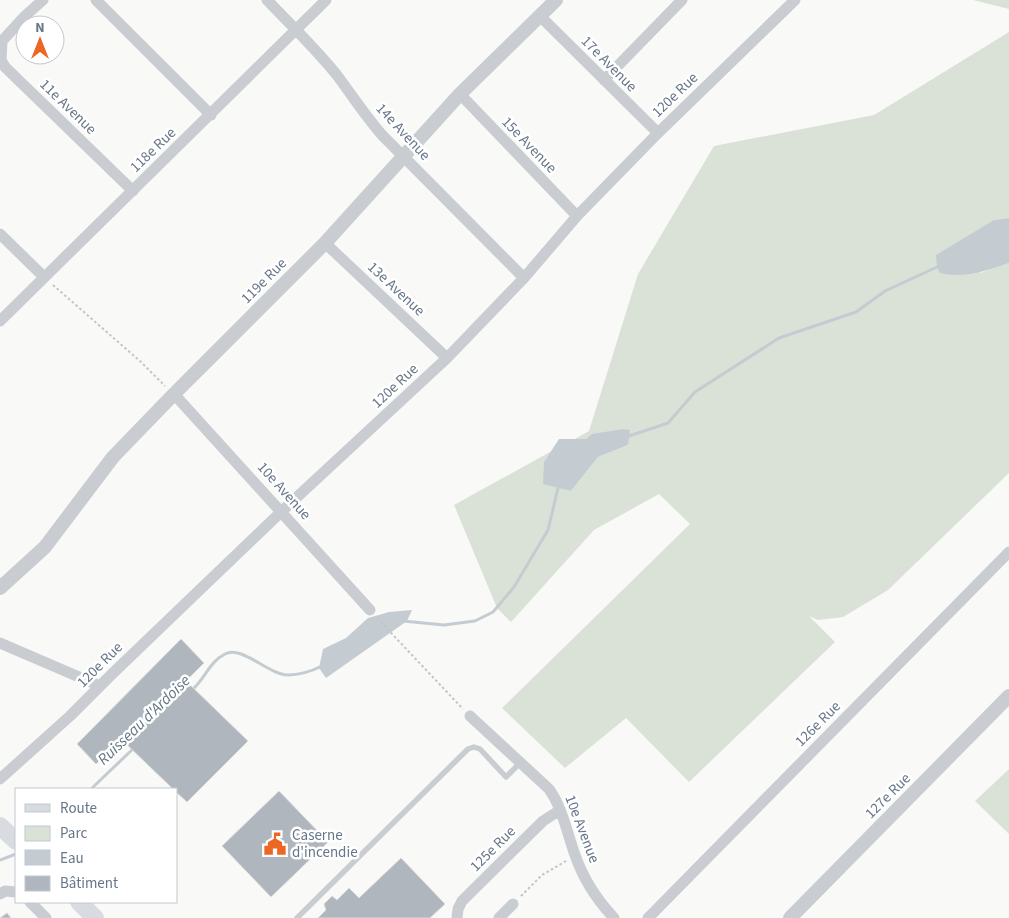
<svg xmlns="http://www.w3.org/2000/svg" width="1009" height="918" font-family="'Source Sans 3',sans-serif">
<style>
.green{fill:#dae2d8}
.water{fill:#c4ccd2}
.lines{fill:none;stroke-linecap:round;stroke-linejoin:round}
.stream{stroke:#c4ccd2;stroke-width:3}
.building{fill:#b0b6be;stroke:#dbdbd9}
.path{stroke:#c3c4c7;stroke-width:2;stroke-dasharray:2.5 2.5;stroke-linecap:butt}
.service{stroke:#c9ccd0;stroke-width:5.5}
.minor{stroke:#c9ccd0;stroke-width:11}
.tertiary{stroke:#c9ccd0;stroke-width:14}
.primary{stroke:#d8dbe0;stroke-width:18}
.labels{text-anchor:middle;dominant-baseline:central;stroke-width:5;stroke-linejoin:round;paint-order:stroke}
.street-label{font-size:15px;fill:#677689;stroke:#fff}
.poi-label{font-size:15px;fill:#677689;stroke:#fff;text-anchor:start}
.water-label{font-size:16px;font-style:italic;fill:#637784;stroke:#fff}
</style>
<rect width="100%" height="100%" fill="#f9f9f7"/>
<path class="green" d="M973 0H1009V9Z
M1009 32V218L994 220 980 273 1009 263V473L888 590 843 617 818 620 809 616 835 642 689 782 626 718 565 768 502 708 690 524 659 494 594 530 511 622 497 608 454 505 550 452 571 491 598 457 628 445 575 439 589 431 638 274 714 146 874 115Z
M1009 769V834L975 801Z"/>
<path class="water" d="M1009 218V263C986 271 964 279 940 273L937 267 936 255 994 220Z
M623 429 630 430 628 445 598 457 571 491 543 484 544 462 559 439H586L592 434Z
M412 610 407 621 326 678 319 668 323 649 346 638 368 618 389 612Z"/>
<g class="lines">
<path class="stream" d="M629 436 668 423 695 392 779 338 856 312 885 291 937 267
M403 621 444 625 475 621 493 612 514 587 548 530 558 488
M192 690C205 679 209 662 225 654 242 645 267 674 288 675 299 675 312 671 322 666
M91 789 135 747
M0 860 16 854"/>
</g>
<path class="building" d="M181 639 204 663 186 681 248 741 187 802 176 792V789H173L121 739 96 764 77 744Z
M279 791 328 842 271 897 222 846Z
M401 858 445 904 430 918H318L326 910 324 904 332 896 337 900 349 888 359 898Z
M7 913 11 918H0Z"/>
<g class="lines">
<path class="path" d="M53 285 141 362 165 386
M377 618 463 709
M521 896 542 875 566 861"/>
<path class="service" d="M297 918 468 749 474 747 480 749 506 777 520 763"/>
<path class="minor" d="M43 0 25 16 2 41 1 60 5 67 133 191
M96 0 211 115
M267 0C290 24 315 48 336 74 352 95 366 117 383 136L524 278
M540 16 658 133
M604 80 682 0
M460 94 577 216
M0 234 44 277
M325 243 447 358
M0 321 326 0
M174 394 370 610
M0 643 100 686
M470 716 549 789C563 809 567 833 575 855 583 878 597 900 614 918
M0 779 70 716 112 674 282 511 447 358 524 278 577 216 658 133 795 0
M0 894 5 891 16 892
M30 902 46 918
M457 918 458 909 462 901 543 821 560 810
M499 918 513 904
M648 918 1009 552"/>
<path class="tertiary" d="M0 588 45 547 113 457 174 394 325 243 460 94 556 0
M790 918 1009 696"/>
<path class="primary" d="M0 826 16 841
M79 902 95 918"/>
</g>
<defs>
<symbol id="civic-bare" viewBox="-9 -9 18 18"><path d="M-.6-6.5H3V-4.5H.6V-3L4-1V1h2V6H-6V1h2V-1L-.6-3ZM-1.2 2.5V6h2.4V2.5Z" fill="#ec6724" stroke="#fff" stroke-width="2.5" paint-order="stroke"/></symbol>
</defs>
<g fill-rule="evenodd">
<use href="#civic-bare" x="259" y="828" width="32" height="32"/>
</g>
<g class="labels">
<g class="street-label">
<text transform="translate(609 64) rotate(45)">17e Avenue</text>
<text transform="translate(675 95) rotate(-44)">120e Rue</text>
<text transform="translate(68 107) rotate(44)">11e Avenue</text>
<text transform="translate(403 132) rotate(47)">14e Avenue</text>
<text transform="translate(529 145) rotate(46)">15e Avenue</text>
<text transform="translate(153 150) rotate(-44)">118e Rue</text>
<text transform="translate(264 281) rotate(-45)">119e Rue</text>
<text transform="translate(396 289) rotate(43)">13e Avenue</text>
<text transform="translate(395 386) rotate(-43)">120e Rue</text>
<text transform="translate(284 491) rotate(48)">10e Avenue</text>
<text transform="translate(100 665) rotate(-45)">120e Rue</text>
<text transform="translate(818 724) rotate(-45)">126e Rue</text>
<text transform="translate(888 796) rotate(-45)">127e Rue</text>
<text transform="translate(582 829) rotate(69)">10e Avenue</text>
<text transform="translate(493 849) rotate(-45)">125e Rue</text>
</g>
<g class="poi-label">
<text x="292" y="835">Caserne<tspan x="292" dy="17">d'incendie</tspan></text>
</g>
<g class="water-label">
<text transform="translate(144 720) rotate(-44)">Ruisseau d'Ardoise</text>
</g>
</g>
<rect x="15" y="788" width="162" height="115" fill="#ffffff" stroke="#c2c8d0"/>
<rect x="25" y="804" width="25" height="8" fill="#d8dbe0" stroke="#c2c8d0"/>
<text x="60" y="813" font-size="15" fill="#677689">Route</text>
<rect x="25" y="826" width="25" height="15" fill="#dae2d8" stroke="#c2c8d0"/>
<text x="60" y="838" font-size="15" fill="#677689">Parc</text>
<rect x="25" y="850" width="25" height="15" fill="#c4ccd2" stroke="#c2c8d0"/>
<text x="60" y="863" font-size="15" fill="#677689">Eau</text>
<rect x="25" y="876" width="25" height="15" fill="#b0b6be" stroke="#c2c8d0"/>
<text x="60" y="888" font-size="15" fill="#677689">Bâtiment</text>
<g transform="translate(40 40)"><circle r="24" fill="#ffffff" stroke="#c2c8d0"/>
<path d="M0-4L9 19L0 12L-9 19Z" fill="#ec6724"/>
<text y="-8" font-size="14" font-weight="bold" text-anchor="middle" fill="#677689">N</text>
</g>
</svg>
